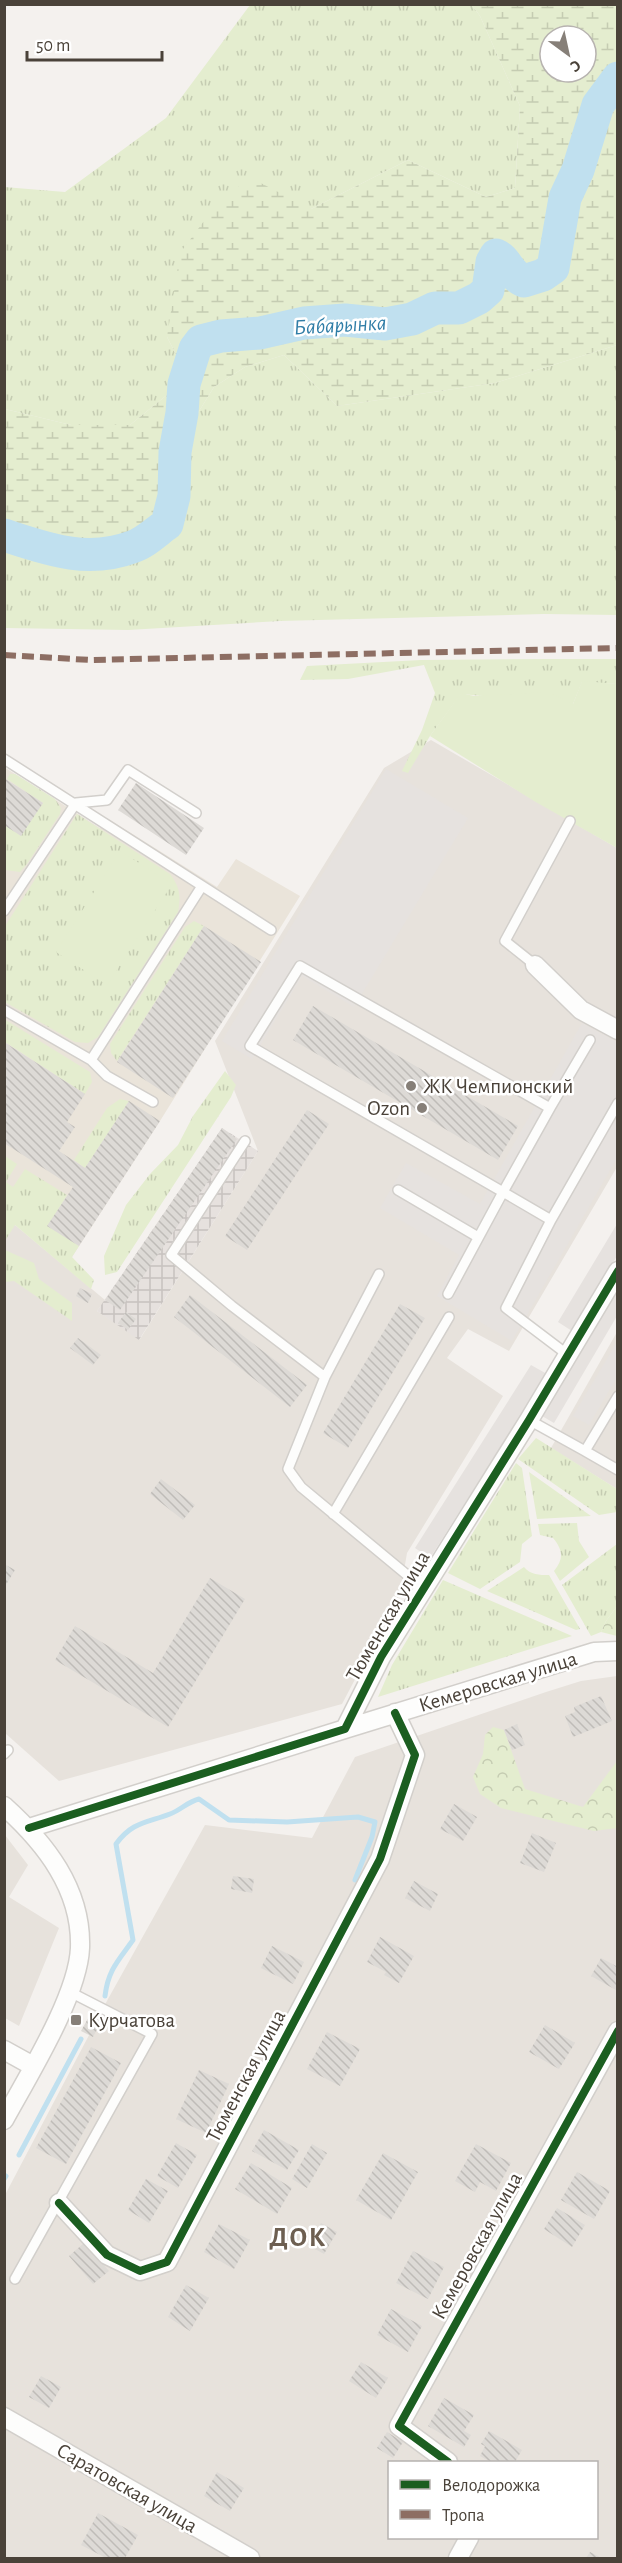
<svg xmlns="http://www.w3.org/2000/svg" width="622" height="2563" font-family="'Alegreya Sans',sans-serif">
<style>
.residential{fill:#e7e2dc;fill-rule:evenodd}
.industrial{fill:url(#industrial-grid)}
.education{fill:#eae4da}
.grass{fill:url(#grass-tufts)}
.forest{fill:url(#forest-crowns)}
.wetland{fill:url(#wetland-marsh);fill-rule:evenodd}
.garden{fill:#e4edcf}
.parking{fill:#e6e2df}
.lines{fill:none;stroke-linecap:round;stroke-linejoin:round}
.stream{stroke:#c0e0ef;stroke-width:5}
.river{stroke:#c0e0ef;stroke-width:33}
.building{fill:url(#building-back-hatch)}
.lane-casing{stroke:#d2cfcb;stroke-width:12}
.street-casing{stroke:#d2cfcb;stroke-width:21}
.lane{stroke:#fdfdfc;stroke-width:9}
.street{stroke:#fdfdfc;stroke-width:18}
.quiet{stroke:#8d6e63;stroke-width:6;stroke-dasharray:12 6;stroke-linecap:butt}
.cycleway-casing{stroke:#fff;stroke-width:11}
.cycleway{stroke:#1b5e20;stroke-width:8}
.poi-dot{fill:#867f78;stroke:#fff;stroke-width:2}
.labels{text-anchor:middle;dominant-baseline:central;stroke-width:5;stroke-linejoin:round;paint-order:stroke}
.poi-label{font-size:21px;fill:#4a4239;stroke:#fff;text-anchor:start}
.street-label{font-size:21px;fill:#4a4239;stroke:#fff}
.water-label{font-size:22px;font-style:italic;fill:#2f7da6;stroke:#fff}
.district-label{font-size:27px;font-weight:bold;letter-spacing:1.5px;fill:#6d5f51;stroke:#fff}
</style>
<defs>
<pattern id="industrial-grid" width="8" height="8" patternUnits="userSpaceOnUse" patternTransform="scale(1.5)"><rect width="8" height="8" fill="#e6e1de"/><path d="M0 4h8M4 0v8" fill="none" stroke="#c7c2bf"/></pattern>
<pattern id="grass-tufts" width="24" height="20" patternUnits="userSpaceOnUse" patternTransform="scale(1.5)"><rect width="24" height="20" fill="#e4edcf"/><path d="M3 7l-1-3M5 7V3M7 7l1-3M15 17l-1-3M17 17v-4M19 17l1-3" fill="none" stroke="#c5ccb2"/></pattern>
<pattern id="forest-crowns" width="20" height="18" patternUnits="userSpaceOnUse" patternTransform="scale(1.5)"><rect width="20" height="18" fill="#e4edcf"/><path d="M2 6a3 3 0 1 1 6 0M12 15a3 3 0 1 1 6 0" fill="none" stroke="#c5ccb2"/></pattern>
<pattern id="wetland-marsh" width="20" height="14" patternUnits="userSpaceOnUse" patternTransform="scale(1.5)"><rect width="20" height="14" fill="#e4edcf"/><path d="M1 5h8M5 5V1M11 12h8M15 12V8" fill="none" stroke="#c5ccb2"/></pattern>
<pattern id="building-back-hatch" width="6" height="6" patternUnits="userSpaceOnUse" patternTransform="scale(1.5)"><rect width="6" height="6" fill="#dddad6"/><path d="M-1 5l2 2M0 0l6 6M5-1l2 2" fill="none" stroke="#bfbcb8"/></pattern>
</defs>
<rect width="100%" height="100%" fill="#f4f1ee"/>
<path class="residential" d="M431 740 617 848V1167L509 1351 468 1329 447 1358 503 1396 407 1553 400 1594 342 1704 59 1781 5 1733V1227L15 1225 105 1300 97 1311 140 1339 258 1151 215 1041 384 768Z
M617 1332V1489L551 1448Z
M617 1676V2558H5V2195L108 1999 205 1825 312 1838 355 1757 546 1692 581 1681ZM390 2462H596V2538H390Z
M5 1835 28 1865 9 1897 59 1928 19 2026 5 2018Z"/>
<path class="industrial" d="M222 1128 258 1151 139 1340 97 1311Z"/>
<path class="education" d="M4 767 100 828 107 818 217 887 236 859 300 896 160 1121 72 1257 5 1201Z"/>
<path class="grass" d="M250 5H472L480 16 520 106 515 188 486 197 408 160 311 209 167 337 182 366 173 390 130 425H71L5 409 4 187 65 192 166 118Z
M617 345V615L544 614 280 621 128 630 5 628 4 548 95 570 181 515 191 424 214 387 245 367 284 355 337 406 495 383Z
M547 659H617V684L582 682 573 704 461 694 430 736 408 773 402 771 422 730 435 693 424 665 348 679 300 680 307 666 421 660Z
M10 774H15L55 799 61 808 60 814 27 864 20 872 5 870 4 825 21 835 43 803 7 779Z
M77 814 170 874C180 887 181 896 178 912L98 1037 88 1043 75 1042 5 1002V926Z
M194 921 204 926 117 1061 111 1053 110 1044 185 927Z
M4 1019 90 1072 92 1082 85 1094 5 1042Z
M225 1071 236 1085 231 1097 117 1272 105 1275 104 1256 126 1205 150 1174 178 1145 193 1116Z
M120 1099 129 1101 85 1168 74 1160 107 1108Z
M5 1156 17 1164 6 1182 13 1187 25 1169 67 1195 48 1226 79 1246 72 1257 94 1280 91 1289 15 1225 5 1241Z
M5 1250 34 1263 39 1279 72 1303V1321L14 1281 5 1282Z
M536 1438 617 1489V1512L599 1515 518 1459Z
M516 1463 522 1468 532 1536 522 1544 520 1562 480 1589 448 1573Z
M529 1472 591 1516 537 1519Z
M577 1523 579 1541 589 1557 560 1581 554 1571C564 1559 563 1550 553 1538L540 1535 538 1524Z
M617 1544V1606L606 1621 601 1632 591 1636 562 1585Z
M524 1567C531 1575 539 1575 549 1575L580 1629 576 1630 487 1591Z
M443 1580 572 1636 378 1697 392 1665Z"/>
<path class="forest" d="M617 1606V1636L601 1632 606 1621Z
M493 1727 504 1730 525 1789 583 1807 617 1761V1828L594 1831 501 1808 480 1794 473 1777 483 1754 485 1735Z"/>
<path class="wetland" d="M472 5H617V345L495 383 337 406 284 355 245 367 214 387 191 424 181 515 152 546 95 570 5 548V409L71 425H130L173 390 182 366 167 337 180 253 210 213 249 177 311 209 408 160 486 197 515 188 520 106 480 16ZM550 36H586V72H550Z"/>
<path class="garden" d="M582 681 617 684V848L534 801 430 736 461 693 474 696 548 692 573 704Z
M120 851 172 884 107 985 56 952Z"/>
<path class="parking" d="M386 769 468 818 354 1007 302 976 252 1059 222 1041Z
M582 1023 617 1042V1158L512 1341 437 1296 459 1255 380 1208 406 1163 480 1204Z
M617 1224V1256L572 1331 558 1322Z
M617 1287V1316L554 1423 542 1416Z
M617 1342V1377L589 1425 573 1416Z
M531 1365 547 1374 430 1558 415 1548Z"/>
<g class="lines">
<path class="stream" d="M105 1996C108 1970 118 1961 133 1940L116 1844C132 1822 146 1823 170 1814 181 1810 187 1802 199 1799L229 1820 287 1822 358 1817 375 1822 372 1837 355 1880
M19 2155 81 2039
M4 2179 6 2176"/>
<path class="river" d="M4 535C47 549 87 564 132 547 145 543 157 531 167 524L174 496 175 452 182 413 184 384 195 349 201 341 221 336 260 333 304 323 345 320 385 324 412 319 435 308H459L479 298 488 290 492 262 496 255C508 260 507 273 524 281L543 275 553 268 565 198 578 170 598 105 618 78"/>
</g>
<path class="building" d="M4 778 43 803 21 836 4 825Z
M136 783 204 828 186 855 118 810Z
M204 926 261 962 173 1098 117 1062Z
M313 1006 518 1126 498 1160 293 1040Z
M4 1042 85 1094 67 1122 75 1127 59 1151 85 1168 129 1101 160 1121 79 1246 47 1226 73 1187 4 1143Z
M307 1110 329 1124 247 1250 225 1236Z
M222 1128 237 1139 120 1310 105 1300Z
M80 1288 92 1294 88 1303 76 1296Z
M190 1295 307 1385 290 1407 174 1317Z
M400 1304 425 1318 348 1448 323 1433Z
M126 1312 136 1319 128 1330 118 1323Z
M78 1338 101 1355 93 1365 70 1348Z
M161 1479 195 1505 183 1520 150 1494Z
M4 1564 15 1570 4 1588Z
M210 1578 245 1599 168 1727 55 1660 75 1626 153 1673Z
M601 1696 612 1721 573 1737 565 1716 575 1712 574 1707Z
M517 1724 525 1745 512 1750 504 1730Z
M454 1804 477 1817 463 1841 440 1829Z
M532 1833 556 1843 544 1872 520 1863Z
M233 1876 254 1879 252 1893 231 1889Z
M414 1881 438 1894 430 1911 405 1898Z
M380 1937 414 1956 399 1983 384 1975 386 1972 367 1962Z
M272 1946 304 1962 293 1984 261 1968Z
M601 1958 618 1967 616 1990 591 1976Z
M91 2013 102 2019 93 2037 81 2031Z
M545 2025 575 2043 559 2069 529 2052Z
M327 2032 360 2049 340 2086 307 2069Z
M91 2047 121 2063 66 2164 36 2148Z
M199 2070 229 2084 206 2133 176 2119Z
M264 2130 299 2150 287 2170 252 2151Z
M176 2143 197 2155 178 2188 157 2176Z
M312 2144 327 2153 307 2188 292 2179Z
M476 2144 511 2163 496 2191 480 2182 475 2192 455 2181Z
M383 2153 418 2172 391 2220 356 2200Z
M251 2163 292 2188 277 2214 235 2189Z
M577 2172 610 2191 594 2219 561 2200Z
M146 2179 168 2191 149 2223 128 2210Z
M557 2208 585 2225 572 2247 544 2229Z
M321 2223 337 2232 324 2254 308 2245Z
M219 2224 250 2240 234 2269 204 2252Z
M84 2243 109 2271 93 2284 69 2256Z
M413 2251 444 2267 428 2299 396 2283Z
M186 2285 209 2298 190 2331 168 2317Z
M391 2309 422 2326 408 2352 377 2335Z
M361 2362 388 2378 376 2398 349 2381Z
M41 2376 61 2387 49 2408 29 2397Z
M444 2398 474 2415 464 2431 471 2435 464 2447 428 2426Z
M489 2431 522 2450 515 2462H491L480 2456 485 2446 481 2444Z
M387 2432 403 2442 393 2458 377 2448Z
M217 2472 244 2488 230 2511 204 2496Z
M98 2513 138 2535 125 2558H106L81 2545Z
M590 2552 602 2558H586Z"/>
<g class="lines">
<defs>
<path id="lane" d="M4 759 271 930
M4 911 76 803 107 800 128 770 196 813
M535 965 505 941 570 821
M4 1010 91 1060 107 1076 153 1102
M91 1060 202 886
M550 1108 590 1040
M245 1141 171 1255 232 1306 325 1377 288 1469 301 1487 424 1589
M398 1190 478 1237
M448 1294 503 1192 250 1046 300 966 550 1108 503 1192 551 1220
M568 1355 506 1308 551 1220 618 1103
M325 1377 379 1274
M529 1420 585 1451 618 1396
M585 1451 618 1470
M333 1514 449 1317
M4 1754 8 1750
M15 2279 152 2034 70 1992"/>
<path id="street" d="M535 965 581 1010 618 1030
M345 1729 594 1652 618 1651
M4 1806C45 1843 82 1889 80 1948 78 1996 28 2076 4 2120
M29 1828 345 1729 381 1657 529 1420 618 1271
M4 2050 33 2066
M59 2203 107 2255 140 2271 167 2262 380 1859 415 1755 395 1713
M4 2417 250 2558
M448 2462 399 2426 618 2031
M458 2558 469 2538"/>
</defs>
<use href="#lane" class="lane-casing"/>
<use href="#street" class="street-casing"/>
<use href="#lane" class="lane"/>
<use href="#street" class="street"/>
<path class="quiet" d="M4 655 91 660 618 648"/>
<defs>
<path id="cycleway" d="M29 1828 345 1729 381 1657 529 1420 618 1271
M59 2203 107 2255 140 2271 167 2262 380 1859 415 1755 395 1713
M448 2462 399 2426 618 2031"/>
</defs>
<use href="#cycleway" class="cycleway-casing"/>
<use href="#cycleway" class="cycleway"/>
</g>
<g class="poi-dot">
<circle cx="411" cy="1086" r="6"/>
<circle cx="422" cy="1108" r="6"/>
<rect x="70" y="2014" width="12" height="12" rx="3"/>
</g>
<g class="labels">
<g class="poi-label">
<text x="423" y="1086">ЖК Чемпионский</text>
<text x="410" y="1108" text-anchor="end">Ozon</text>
<text x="88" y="2020">Курчатова</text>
</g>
<g class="street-label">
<text transform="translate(388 1616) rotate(-60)">Тюменская улица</text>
<text transform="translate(498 1682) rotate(-17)">Кемеровская улица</text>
<text transform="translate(246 2076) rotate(-62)">Тюменская улица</text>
<text transform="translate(477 2246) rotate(-61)">Кемеровская улица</text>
<text transform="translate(127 2488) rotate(30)">Саратовская улица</text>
</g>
<g class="water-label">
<text transform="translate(340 325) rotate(-3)">Бабарынка</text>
</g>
<g class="district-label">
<text x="298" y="2237">ДОК</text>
</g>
</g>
<rect width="622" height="2563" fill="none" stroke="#4a4239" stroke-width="12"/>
<rect x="388" y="2461" width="210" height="78" fill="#ffffff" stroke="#b7b3b0" stroke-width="1.5"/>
<rect x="400" y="2480" width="30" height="9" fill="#1b5e20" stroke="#b7b3b0" stroke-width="1.5"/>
<text x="442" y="2491" font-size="18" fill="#4a4239">Велодорожка</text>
<rect x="400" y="2510" width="30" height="9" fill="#8d6e63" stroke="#b7b3b0" stroke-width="1.5"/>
<text x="442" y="2521" font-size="18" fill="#4a4239">Тропа</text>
<g transform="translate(568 54) rotate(147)"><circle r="28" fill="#ffffff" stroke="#b7b3b0" stroke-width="1.5"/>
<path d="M0-4.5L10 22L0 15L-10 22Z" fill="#867f78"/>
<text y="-9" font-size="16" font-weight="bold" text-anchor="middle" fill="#4a4239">С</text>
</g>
<path d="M27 51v9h135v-9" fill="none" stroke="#4a4239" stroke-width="3"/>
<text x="36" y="51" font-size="18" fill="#4a4239" stroke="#ffffff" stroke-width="4.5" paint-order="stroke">50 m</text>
</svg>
